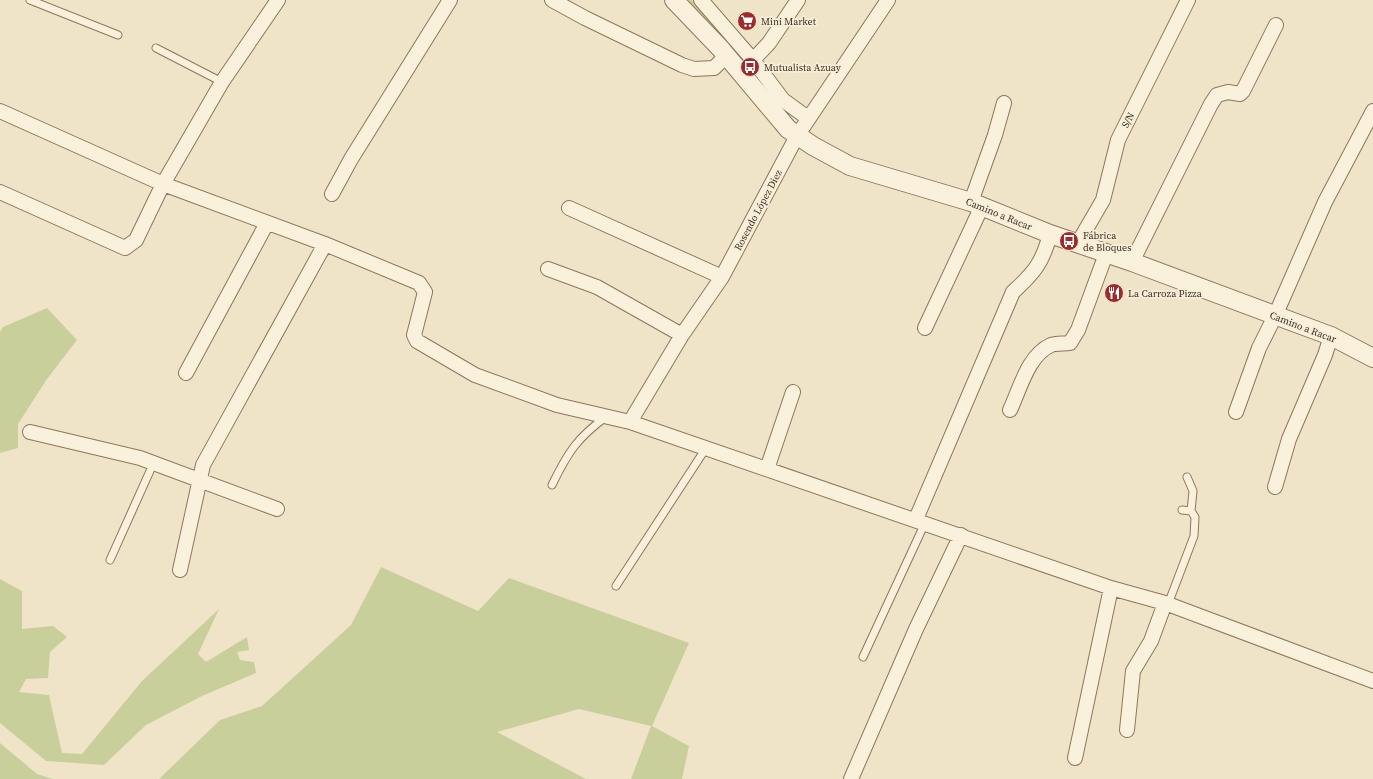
<svg xmlns="http://www.w3.org/2000/svg" width="1373" height="779" font-family="'Source Serif 4',serif">
<style>
.green{fill:#c9cf9b}
.lines{fill:none;stroke-linecap:round;stroke-linejoin:round}
.service-casing{stroke:#8d765c;stroke-width:9}
.minor-casing{stroke:#8d765c;stroke-width:16}
.tertiary-casing{stroke:#8d765c;stroke-width:20}
.service{stroke:#faf1dc;stroke-width:7}
.minor{stroke:#faf1dc;stroke-width:14}
.tertiary{stroke:#faf1dc;stroke-width:18}
.labels{text-anchor:middle;dominant-baseline:central;stroke-width:3.5;stroke-linejoin:round;paint-order:stroke}
.poi-label{font-size:10px;fill:#3d2e20;stroke:#f7eed8;text-anchor:start}
.street-label{font-size:10px;fill:#3d2e20;stroke:#f7eed8}
</style>
<rect width="100%" height="100%" fill="#f0e4c8"/>
<path class="green" d="M686 0H692L752 62 742 61 706 19Z
M47 308 77 340 47 379 18 424V448L0 453V332L3 327Z
M381 567 478 611 509 578 689 643 652 726 689 746 682 779H631L651 726 579 709 497 732 586 779H159L220 720 262 706 351 625Z
M0 579 22 591V629L53 626 67 637 50 652 48 678 26 679 19 692 49 695 62 753 82 754 142 681 219 609 198 654 206 662 247 637 249 650 237 652 240 660 254 662 256 673 202 696 146 725 104 765 46 761 0 723Z
M0 743 37 774 53 779H0Z"/>
<g class="lines">
<defs>
<path id="service" d="M30 0 118 35
M156 48 222 82
M1187 477 1193 491 1191 511
M552 485C568 452 577 438 607 416
M110 560 154 462
M616 586 706 448
M1165 603 1170 599 1194 536 1195 517 1191 511 1182 510
M863 657 925 523"/>
<path id="minor" d="M552 0 585 18 682 65 694 69 714 68 726 56
M701 0 753 60
M798 0 769 43 753 60 783 100 805 116 811 114
M0 111 163 184 222 82 278 0
M0 192 125 248 136 240 163 184 325 244 419 283 425 292 414 335 417 341 475 375 557 405 630 422 1111 588 1165 603 1373 681
M332 194 351 159 450 0
M971 202 995 135 1004 103
M569 208 722 277
M1078 243 1103 200 1118 140 1188 0
M1132 262 1211 104 1217 95 1228 92 1240 94 1243 91 1276 25
M548 269 597 287 682 335
M925 328 982 206
M186 373 267 223
M1010 410C1020 389 1028 355 1051 345 1056 343 1065 344 1070 343L1078 330 1106 254
M1236 412 1259 348 1275 316 1325 202 1373 111
M630 422 682 335 722 277 797 136 888 0
M30 432 140 458 277 509
M767 469 793 392
M1275 487 1289 439 1325 355 1331 336
M916 519 1013 292C1034 273 1043 262 1050 234
M180 570 203 465 325 244
M1127 730 1133 671 1151 641 1165 603
M1075 758 1111 588
M851 779 916 629 961 535"/>
<path id="tertiary" d="M674 0 720 48 788 129 813 146 850 166 971 202 1050 234 1132 262 1331 336 1373 358"/>
</defs>
<use href="#service" class="service-casing"/>
<use href="#minor" class="minor-casing"/>
<use href="#tertiary" class="tertiary-casing"/>
<use href="#service" class="service"/>
<use href="#minor" class="minor"/>
<use href="#tertiary" class="tertiary"/>
</g>
<defs>
<symbol id="supermarket-disc" viewBox="-11 -11 22 22"><circle r="9.5" fill="#9e2a2b" stroke="#f7eed8"/><path d="M-6-5.5h2.5l.6 2H6L4.5 2H-2.5L-4.4-4H-6ZM-1.5 3.2a1.3 1.3 0 1 0 .1 0ZM3 3.2a1.3 1.3 0 1 0 .1 0Z" fill="#fff"/></symbol>
<symbol id="bus-disc" viewBox="-11 -11 22 22"><circle r="9.5" fill="#9e2a2b" stroke="#f7eed8"/><path d="M-5-6H5V4H4V6H2V4H-2V6H-4V4H-5ZM-3.5-4V0h7V-4ZM-3.5 1.2v1.5H-2V1.2ZM2 1.2v1.5H3.5V1.2Z" fill="#fff"/></symbol>
<symbol id="restaurant-disc" viewBox="-11 -11 22 22"><circle r="9.5" fill="#9e2a2b" stroke="#f7eed8"/><path d="M-5-6h1v4h1v-4h1v4h1v-4h1v5L-1.5 .5V6h-2V.5L-5-1ZM5-6V6H3V1.5H1.5Q1.5-4 5-6Z" fill="#fff"/></symbol>
</defs>
<g fill-rule="evenodd">
<use href="#supermarket-disc" x="736" y="10" width="22" height="22"/>
<use href="#bus-disc" x="739" y="56" width="22" height="22"/>
<use href="#bus-disc" x="1058" y="230" width="22" height="22"/>
<use href="#restaurant-disc" x="1103" y="282" width="22" height="22"/>
</g>
<g class="labels">
<g class="poi-label">
<text x="761" y="21">Mini Market</text>
<text x="764" y="67">Mutualista Azuay</text>
<text x="1083" y="235">Fábrica<tspan x="1083" dy="12">de Bloques</tspan></text>
<text x="1128" y="293">La Carroza Pizza</text>
</g>
<g class="street-label">
<text transform="translate(1128 120) rotate(-63)">S/N</text>
<text transform="translate(758 210) rotate(-62)">Rosendo López Diez</text>
<text transform="translate(999 214) rotate(22)">Camino a Racar</text>
<text transform="translate(1303 327) rotate(21)">Camino a Racar</text>
</g>
</g>
</svg>
